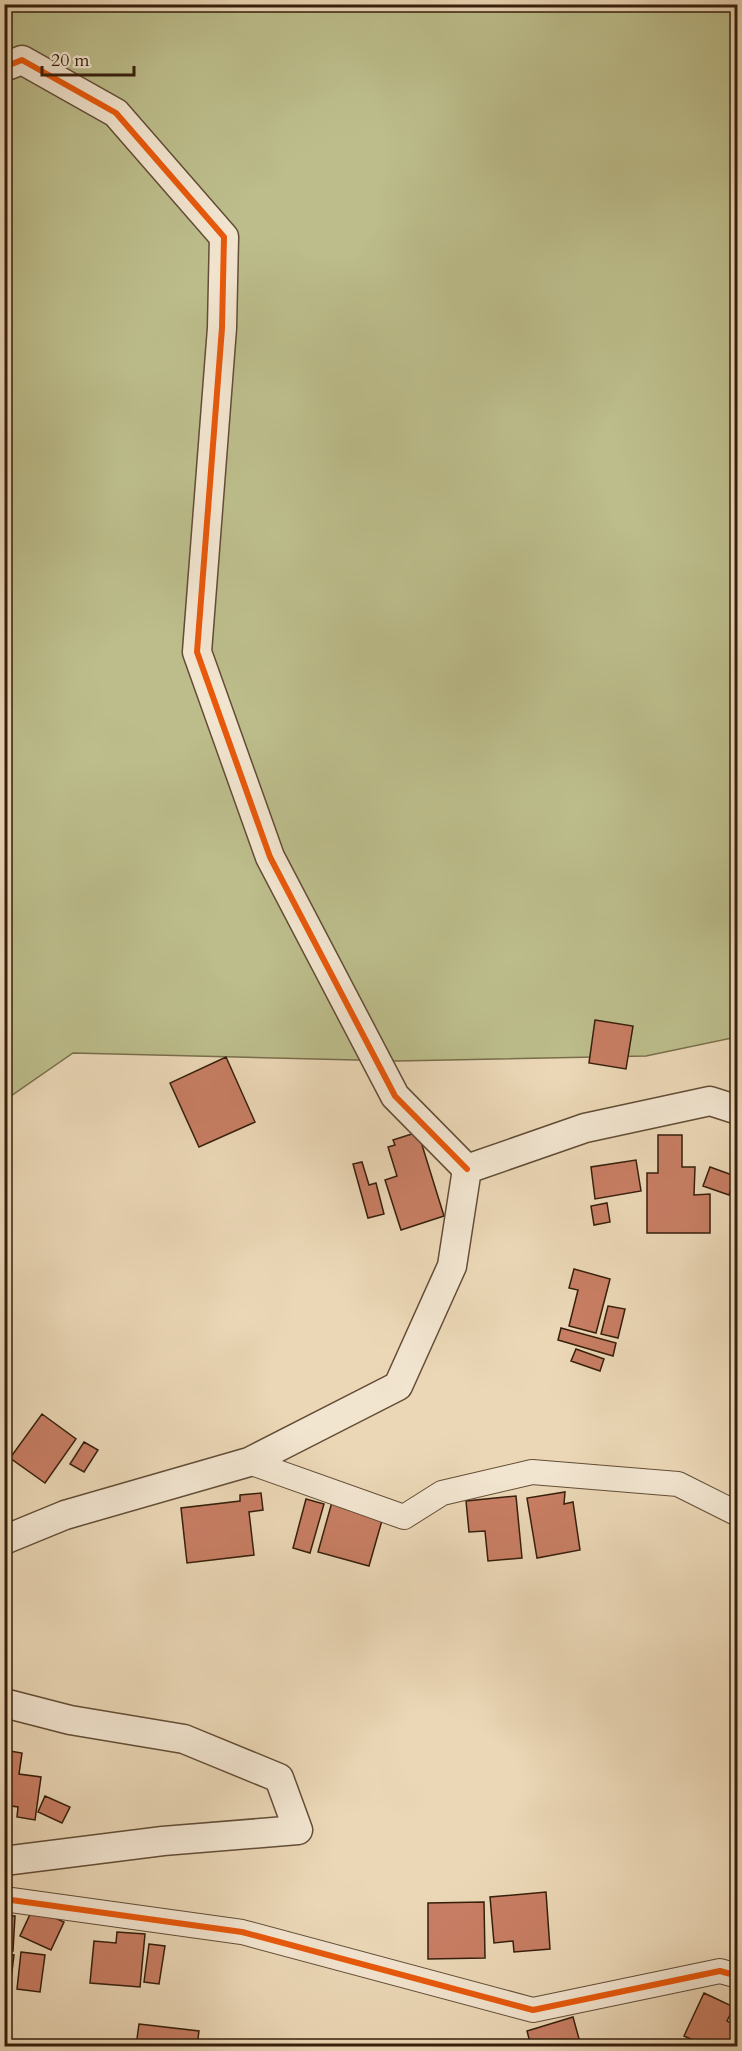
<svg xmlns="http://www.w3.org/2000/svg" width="742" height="2051" font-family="Cardo,serif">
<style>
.green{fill:#bcbd8b;stroke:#796e4b;stroke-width:1.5}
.building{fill:#c87e64;stroke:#361f0b;stroke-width:1.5}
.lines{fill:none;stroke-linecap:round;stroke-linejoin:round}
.minor-casing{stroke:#634d36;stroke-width:26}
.tertiary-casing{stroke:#634d36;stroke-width:31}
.minor{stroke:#f2e5d0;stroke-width:24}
.tertiary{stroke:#f2e5d0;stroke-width:28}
.cycleway-casing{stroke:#f2e5d0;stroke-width:10}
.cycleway{stroke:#e8590c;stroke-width:6}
</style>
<rect width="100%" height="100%" fill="#ebd7b6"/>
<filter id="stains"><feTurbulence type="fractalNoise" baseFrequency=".00333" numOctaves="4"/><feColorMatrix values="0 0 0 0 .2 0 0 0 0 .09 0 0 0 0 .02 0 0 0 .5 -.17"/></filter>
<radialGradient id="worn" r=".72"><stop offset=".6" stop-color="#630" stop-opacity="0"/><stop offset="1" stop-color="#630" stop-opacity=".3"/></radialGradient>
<path class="green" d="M5 5H737V1037L646 1056 397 1061 73 1053 5 1100Z"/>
<path class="building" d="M595 1020 633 1026 626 1069 589 1063Z
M226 1057 255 1122 199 1147 170 1083Z
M418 1132 444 1216 401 1230 385 1180 397 1176 388 1147 395 1145 393 1140Z
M658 1135H682V1167H695L694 1195 710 1194V1233H647V1173H658Z
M636 1160 641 1191 595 1199 591 1167Z
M362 1162 369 1185 376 1183 384 1214 368 1218 353 1164Z
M710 1167 735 1176 729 1195 703 1186Z
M607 1203 610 1222 594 1225 591 1206Z
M574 1269 610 1279 596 1333 569 1326 578 1290 569 1288Z
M608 1306 625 1309 618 1338 601 1334Z
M561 1328 616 1343 613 1356 558 1340Z
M576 1349 604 1359 600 1371 571 1361Z
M42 1414 76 1439 45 1483 10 1458Z
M84 1442 98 1450 84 1472 70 1464Z
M565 1492 564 1504 573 1502 580 1550 537 1558 527 1498Z
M261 1493 263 1510 249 1512 254 1555 187 1563 181 1508 240 1501V1495Z
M516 1496 522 1558 488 1561 485 1531 469 1532 466 1501Z
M306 1499 324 1504 310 1553 293 1548Z
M332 1502 383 1517 369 1566 318 1552Z
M4 1750 22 1753 19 1774 41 1777 35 1820 17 1817 18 1807 4 1805Z
M45 1796 70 1807 62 1823 38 1812Z
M546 1892 550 1949 514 1952 513 1941 494 1943 490 1897Z
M484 1902 485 1958 428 1959V1903Z
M33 1908 64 1922 51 1950 20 1936Z
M6 1916H15L13 1951H4Z
M117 1932 145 1934 140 1987 90 1983 94 1941 116 1943Z
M149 1944 165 1946 159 1984 144 1982Z
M21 1952 45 1955 40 1992 17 1989Z
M4 1954 14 1955 9 1996 4 1995Z
M704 1993 734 2007 727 2021 737 2026 727 2046H707L684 2036Z
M573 2017 581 2046H531L527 2031Z
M139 2024 199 2031 197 2046H136Z"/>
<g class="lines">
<defs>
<path id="minor" d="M249 1462 404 1517 442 1493 532 1472 678 1484 738 1514
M4 1899 242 1932 533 2010 720 1971 738 1976"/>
<path id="tertiary" d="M4 67 22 60 116 113 224 237 222 328 197 652 270 857 395 1096 467 1169
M467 1169 585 1128 710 1101 738 1110
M4 1540 65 1515 249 1462 398 1386 452 1266 467 1169
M4 1703 70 1720 184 1739 279 1778 298 1830 163 1841 4 1861"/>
</defs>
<use href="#minor" class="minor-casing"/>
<use href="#tertiary" class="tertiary-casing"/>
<use href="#minor" class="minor"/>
<use href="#tertiary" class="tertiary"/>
<defs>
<path id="cycleway" d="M4 67 22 60 116 113 224 237 222 328 197 652 270 857 395 1096 467 1169
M4 1899 242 1932 533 2010 720 1971 738 1976"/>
</defs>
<use href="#cycleway" class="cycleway-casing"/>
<use href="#cycleway" class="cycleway"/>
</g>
<rect width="742" height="2051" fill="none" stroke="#ebd7b6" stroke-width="24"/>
<rect x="6" y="6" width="730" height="2039" fill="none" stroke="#361f0b" stroke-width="3"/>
<rect x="12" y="12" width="718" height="2027" fill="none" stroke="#361f0b" stroke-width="1.5"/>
<path d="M42 66v9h92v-9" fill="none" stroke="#361f0b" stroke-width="3"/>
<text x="51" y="66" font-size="18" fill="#361f0b" stroke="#f2e5d0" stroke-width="4.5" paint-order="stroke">20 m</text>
<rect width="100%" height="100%" filter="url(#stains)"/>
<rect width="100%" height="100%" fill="url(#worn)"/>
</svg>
